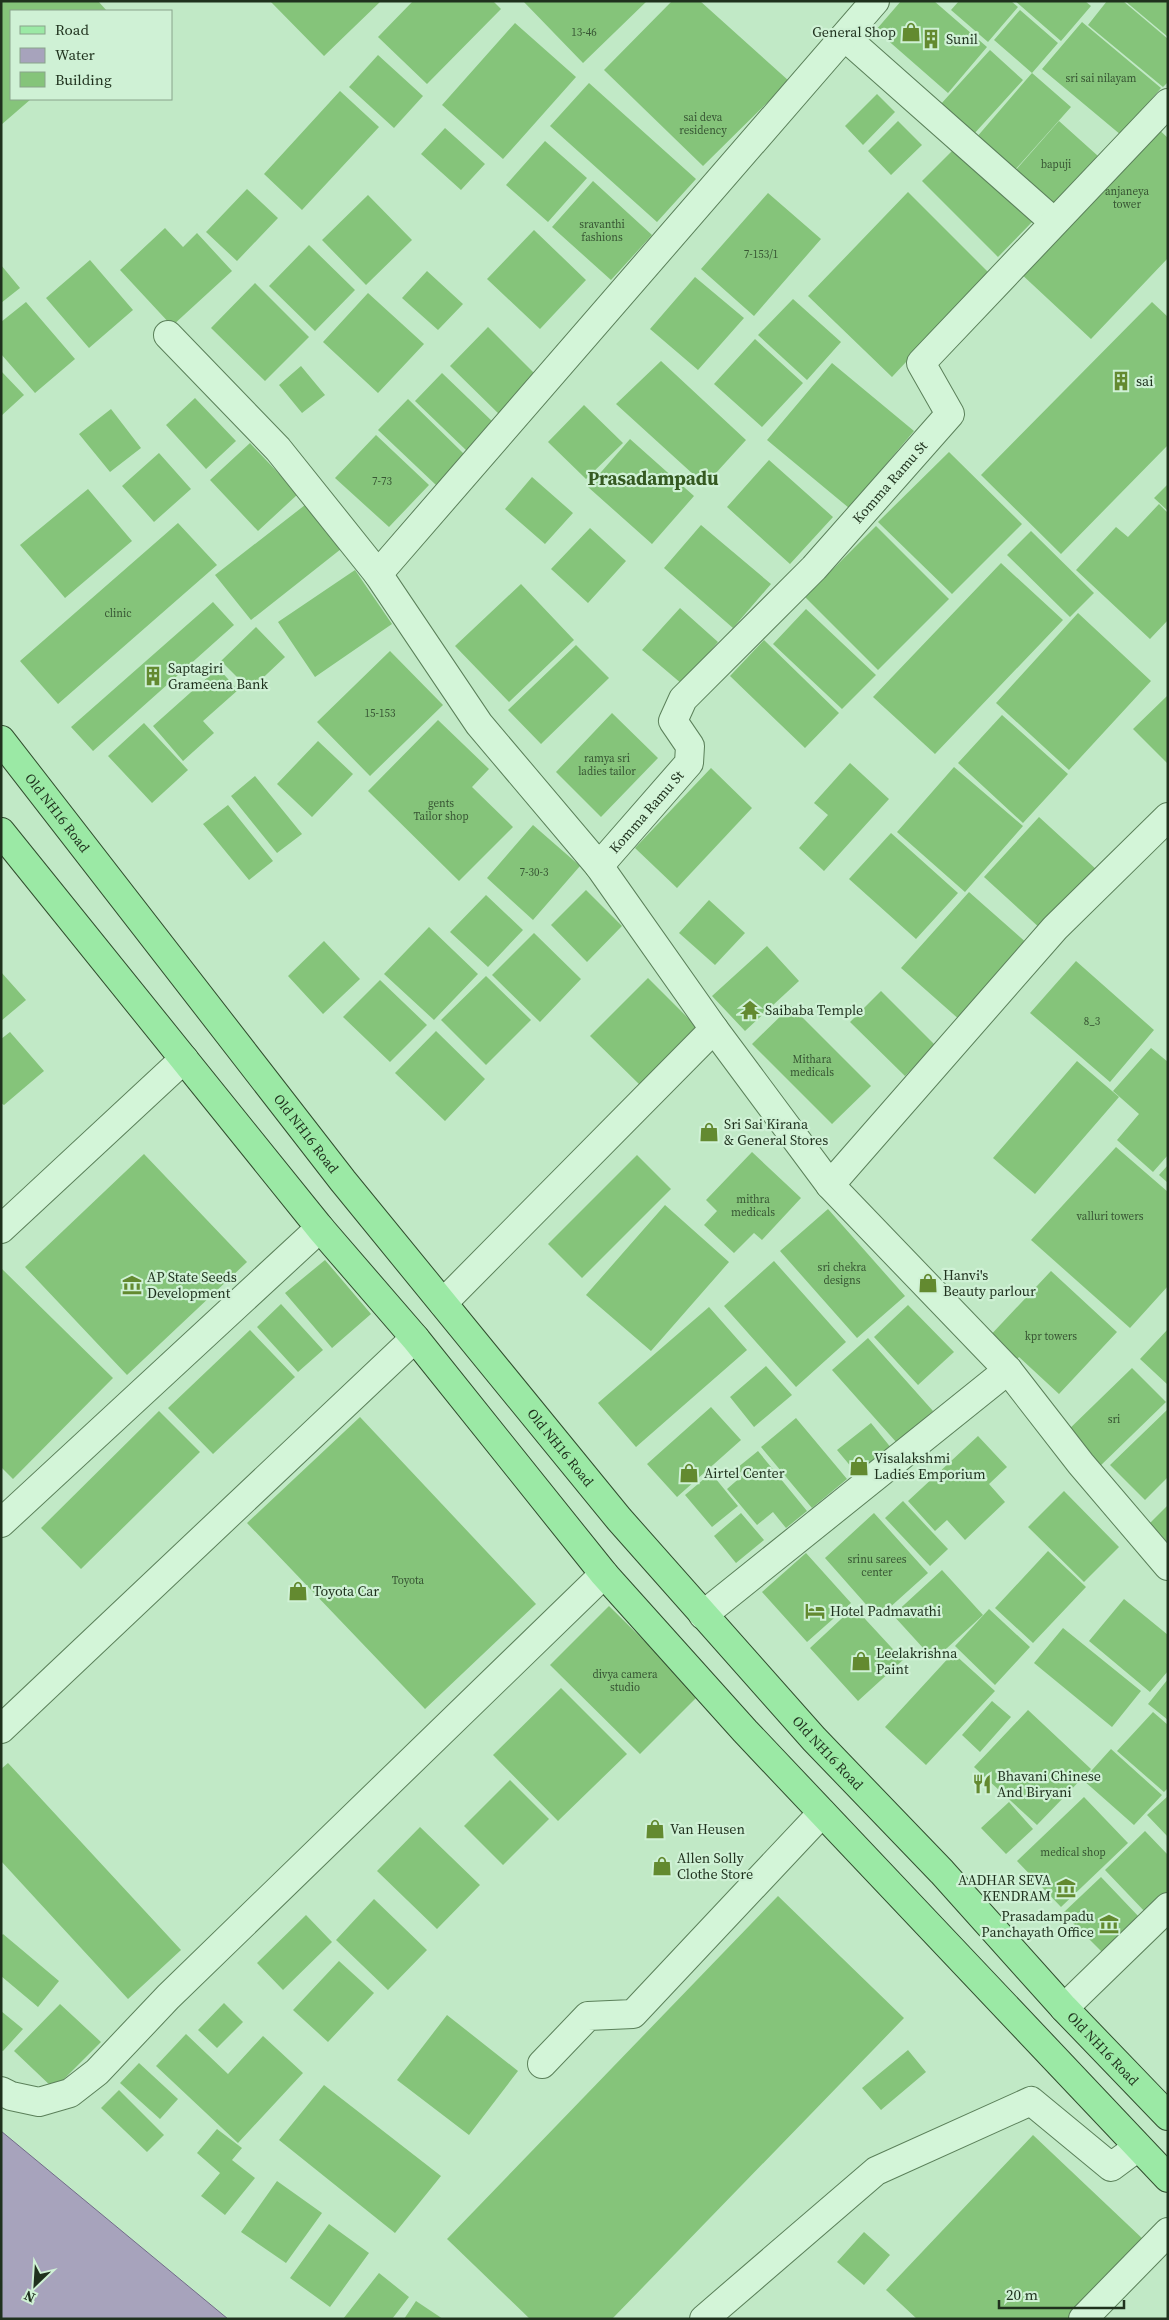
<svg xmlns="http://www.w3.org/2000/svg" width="1169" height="2320" font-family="'Source Serif 4',serif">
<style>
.water{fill:#a7a3bc;stroke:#716b88}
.building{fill:#85c47a}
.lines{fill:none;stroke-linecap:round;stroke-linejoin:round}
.minor-casing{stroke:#5b805a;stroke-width:30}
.major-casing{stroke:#314e2e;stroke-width:30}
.minor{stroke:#d3f5d8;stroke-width:28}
.major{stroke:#9be9a5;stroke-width:28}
.labels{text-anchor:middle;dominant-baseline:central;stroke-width:4.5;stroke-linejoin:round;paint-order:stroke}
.number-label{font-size:11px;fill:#385634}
.poi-label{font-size:14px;fill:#1f311d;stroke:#cff1d5;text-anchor:start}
.street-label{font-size:14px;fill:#1f311d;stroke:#cff1d5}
.district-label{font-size:19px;font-weight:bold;fill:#355a21;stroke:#cff1d5}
</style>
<rect width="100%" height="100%" fill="#c1e9c6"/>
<path class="water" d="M1 2131 228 2319H1Z"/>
<path class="building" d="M1 1H98L107 11H11V99H31L1 125Z
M270 1H381L324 56Z
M413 1H493L501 9 427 84 378 37Z
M523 1H647L583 63Z
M672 1H700L789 81 703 166 604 70Z
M901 1H934L987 47 948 93 876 30Z
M959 1H1011L1018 7 988 42 951 10Z
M1015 1H1085L1091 6 1061 41Z
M1107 1H1123L1168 39V82L1163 87 1088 25Z
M1125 1H1168V37Z
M1020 10 1058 43 1032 73 994 40Z
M1082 22 1161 88 1121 135 1042 69Z
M515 23 576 77 503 159 442 105Z
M990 50 1023 80 973 135 940 105Z
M378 55 423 96 394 128 349 87Z
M1032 73 1071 107 1014 171 976 138Z
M589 83 696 179 657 222 550 126Z
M340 91 379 127 302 210 264 174Z
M877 94 895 112 863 145 845 126Z
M898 121 922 145 891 175 868 151Z
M1059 121 1098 156 1054 206 1014 172Z
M1155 126 1168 138V258L1091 339 1018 271Z
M445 128 485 164 461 190 421 154Z
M545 141 587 178 548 222 506 185Z
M957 146 1033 221 998 257 922 181Z
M593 181 652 235 611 280 552 227Z
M247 189 278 218 237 261 206 232Z
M908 192 989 273 892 377 808 296Z
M768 193 821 239 754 316 701 269Z
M368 195 412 240 366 285 322 240Z
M165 228 183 247 197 233 232 271 172 326 120 270Z
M534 230 586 280 540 329 487 279Z
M309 245 355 290 315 331 269 286Z
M90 260 133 310 89 348 46 298Z
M1 265 20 288 1 303Z
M427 271 463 304 438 330 402 298Z
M695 277 744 318 698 370 650 329Z
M255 283 309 337 265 381 211 328Z
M368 293 424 344 378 393 323 342Z
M793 299 841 342 807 380 758 335Z
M26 302 75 359 35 393 1 354V322Z
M1152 302 1168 317V445L1061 554 981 475Z
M488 327 540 379 501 416 450 366Z
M755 339 803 383 762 427 714 384Z
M661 361 746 440 705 485 616 404Z
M832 363 914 431 849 508 767 440Z
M301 366 325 395 302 413 279 385Z
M1 371 24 395 1 416Z
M442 373 494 423 467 451 415 401Z
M195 398 236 441 206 469 166 425Z
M408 399 464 454 436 485 378 430Z
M584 405 623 443 586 479 548 442Z
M111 409 141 448 110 472 79 434Z
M376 435 429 485 389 527 335 478Z
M630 439 694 496 652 544 588 487Z
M250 443 298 494 258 531 210 480Z
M949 452 1022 524 952 594 878 522Z
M159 453 191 489 154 522 122 486Z
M769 460 833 517 790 564 727 507Z
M532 477 573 513 545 544 505 509Z
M1168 484V511L1154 498Z
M88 489 132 541 65 598 20 545Z
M1159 504 1168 513V620L1150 639 1076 570 1116 527 1128 537Z
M305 505 341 549 251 620 215 575Z
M178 523 217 565 58 704 20 661Z
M701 525 771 584 733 628 664 568Z
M876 526 949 599 878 670 805 597Z
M590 528 626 561 588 603 551 569Z
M1031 531 1094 593 1070 617 1007 555Z
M1001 563 1063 620 935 754 873 697Z
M355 570 392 624 315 677 278 622Z
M521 584 574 640 509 702 455 646Z
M213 602 234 625 93 751 71 727Z
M680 608 718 642 682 684 642 650Z
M806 609 876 675 842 709 773 644Z
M1078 613 1151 681 1069 770 996 703Z
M256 627 285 657 250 690 221 661Z
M764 640 839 713 805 748 730 676Z
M576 645 609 678 541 744 508 710Z
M390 651 443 705 370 776 317 722Z
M218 668 238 690 203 721 214 733 183 761 153 726Z
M1167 696 1168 697V764L1133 729Z
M612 713 658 758 601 817 556 772Z
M1002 715 1068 774 1023 823 958 763Z
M438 720 489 769 472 787 513 827 459 881 368 791Z
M144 723 188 770 152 803 108 756Z
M318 741 353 774 312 817 277 784Z
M850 763 889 799 824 871 799 848 828 815 814 803Z
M954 767 1023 826 965 892 897 832Z
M711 768 752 808 677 888 635 848Z
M255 776 302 834 277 853 231 796Z
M228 805 273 861 249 880 203 824Z
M1039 817 1097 870 1042 930 984 877Z
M533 825 580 866 533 920 487 878Z
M891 833 958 893 916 939 849 879Z
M586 890 622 926 587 962 551 925Z
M969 892 1029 945 961 1021 901 968Z
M486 895 523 930 488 967 450 932Z
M709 900 745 933 715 965 679 933Z
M429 927 478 974 434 1020 384 974Z
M534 933 581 979 540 1022 492 975Z
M324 941 360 979 323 1014 288 976Z
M767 946 799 981 745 1031 712 996Z
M1076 961 1154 1030 1110 1082 1030 1013Z
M1 972 26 1000 1 1021Z
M486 976 531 1020 486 1065 441 1020Z
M648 978 698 1028 640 1085 590 1036Z
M380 980 427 1025 390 1062 343 1017Z
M881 991 935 1045 905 1076 850 1022Z
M791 1006 871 1086 832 1124 752 1044Z
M436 1031 485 1079 445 1121 395 1073Z
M10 1032 44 1071 4 1105 1 1103V1039Z
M1151 1048 1168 1062V1155L1153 1172 1117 1140 1139 1114 1113 1091Z
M1077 1061 1119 1097 1035 1194 993 1158Z
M1116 1147 1168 1192V1286L1130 1328 1031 1240Z
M752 1152 801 1198 762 1240 754 1233 734 1253 704 1225 717 1211 706 1200Z
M144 1154 247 1262 127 1375 25 1267Z
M637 1155 671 1189 582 1278 548 1244Z
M1168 1165V1183L1159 1175Z
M665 1205 729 1262 651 1351 586 1295Z
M828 1209 905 1296 857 1338 780 1251Z
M325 1260 371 1314 332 1348 285 1293Z
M774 1261 846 1342 796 1387 724 1306Z
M1 1268 113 1378 13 1479 1 1467Z
M1051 1271 1117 1332 1059 1394 1019 1357 1012 1365 986 1340Z
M281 1304 323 1350 298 1372 257 1327Z
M908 1305 954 1352 918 1385 874 1337Z
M709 1307 747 1350 636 1447 598 1403Z
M1168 1329V1385L1140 1359Z
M250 1330 295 1377 213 1454 168 1408Z
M868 1338 933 1411 897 1443 832 1370Z
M766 1366 792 1395 754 1427 730 1397Z
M1132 1368 1166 1402 1096 1470 1062 1436Z
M711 1407 741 1440 677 1497 647 1464Z
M1168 1409V1477L1145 1500 1110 1465Z
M159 1411 200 1452 81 1569 41 1528Z
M360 1417 536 1604 425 1709 247 1523Z
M796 1418 847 1479 812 1508 761 1447Z
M871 1423 896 1454 863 1481 837 1450Z
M978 1436 1007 1467 989 1484 1005 1502 965 1540 947 1520 935 1531 908 1501Z
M758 1451 807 1511 786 1528 773 1512 757 1525 727 1489 743 1475 737 1468Z
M711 1473 738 1506 712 1527 685 1495Z
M1064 1491 1119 1547 1084 1582 1028 1527Z
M903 1501 948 1549 930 1566 885 1518Z
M1168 1505V1543L1149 1524Z
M741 1513 764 1540 736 1563 714 1536Z
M874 1513 928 1573 878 1618 825 1558Z
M1048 1551 1086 1587 1033 1643 995 1608Z
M806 1553 851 1603 807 1642 762 1592Z
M942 1570 983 1615 934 1660 893 1615Z
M1124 1599 1168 1635V1671L1150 1692 1089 1641Z
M609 1606 699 1695 640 1754 550 1665Z
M854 1607 903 1660 858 1701 810 1648Z
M989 1609 1030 1647 995 1685 955 1646Z
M1063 1628 1141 1691 1112 1727 1034 1663Z
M953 1653 995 1691 926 1765 885 1727Z
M1168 1679V1720L1148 1704Z
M561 1688 627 1754 558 1821 493 1755Z
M992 1701 1011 1717 980 1752 962 1735Z
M1028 1710 1091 1769 1037 1825 974 1767Z
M1153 1712 1168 1725V1788L1164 1792 1117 1751Z
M1111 1749 1162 1795 1134 1825 1083 1780Z
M8 1763 181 1950 128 1999 1 1861V1769Z
M510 1780 549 1819 503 1865 464 1826Z
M1168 1796V1837L1147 1815Z
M1084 1797 1128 1843 1061 1907 1017 1861Z
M1009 1802 1033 1829 1006 1854 981 1828Z
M420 1827 480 1885 437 1929 377 1871Z
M1145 1831 1168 1855V1895L1148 1915 1105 1870Z
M1101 1877 1140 1918 1103 1953 1063 1913Z
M778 1896 904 2018 612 2319H530L447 2239Z
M374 1899 427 1950 388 1990 336 1940Z
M306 1915 332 1942 283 1990 257 1963Z
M3 1934 59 1981 38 2007 1 1976V1936Z
M339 1961 374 1993 328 2042 293 2010Z
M224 2003 243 2022 217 2048 198 2030Z
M60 2004 101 2042 54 2089 14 2051Z
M1 2011 23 2029 3 2051 1 2050Z
M447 2015 518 2071 469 2135 397 2080Z
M186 2034 228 2074 263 2036 303 2073 238 2143 156 2066Z
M908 2050 926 2072 881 2110 862 2088Z
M139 2063 178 2099 160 2119 120 2083Z
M324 2085 441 2176 395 2233 279 2140Z
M119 2090 164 2135 147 2152 101 2108Z
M217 2129 242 2148 232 2160 255 2178 225 2215 201 2196 220 2173 197 2153Z
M1033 2135 1145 2241 1072 2319H917L886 2290Z
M277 2181 322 2213 286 2263 241 2232Z
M329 2224 369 2253 330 2307 290 2278Z
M864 2232 890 2255 864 2285 837 2262Z
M379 2273 409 2297 392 2319H343Z
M416 2301 443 2319H404Z"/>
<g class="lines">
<defs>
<g id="minor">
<path d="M845 37 1054 222"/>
<path d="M168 335 278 449 378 574 479 724 599 866 714 1029 830 1185 1008 1370 1081 1464 1168 1566"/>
<path d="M378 574 875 1"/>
<path id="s1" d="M599 866 689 763 690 746 673 721 683 699 814 568 950 414 921 363 1168 103"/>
<path d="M830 1185 1055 928 1168 817"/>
<path d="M1 1229 184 1059"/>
<path d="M443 1303 714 1029"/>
<path d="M1 1523 320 1228"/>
<path d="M703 1615 1008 1370"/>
<path d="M1 1729 415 1338"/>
<path d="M1064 2008 1168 1907"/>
<path d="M542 2064 588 2016 633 2014 822 1813"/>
<path d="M1 2091 11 2096 39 2102 70 2093 97 2072 168 1997 604 1574"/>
<path d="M704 2319 876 2171 1031 2101 1111 2167 1138 2147"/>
<path d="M1083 2319 1168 2232"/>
</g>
<g id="major">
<path id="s2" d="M1 740 343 1181 619 1519 814 1739 942 1872 1064 2008 1168 2116"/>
<path d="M1 832 320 1228 415 1338 604 1574 745 1731 1168 2178"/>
</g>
</defs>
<use href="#minor" class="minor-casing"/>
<use href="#major" class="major-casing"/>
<use href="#minor" class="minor"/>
<use href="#major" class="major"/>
</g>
<defs>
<symbol id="shop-bare" viewBox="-9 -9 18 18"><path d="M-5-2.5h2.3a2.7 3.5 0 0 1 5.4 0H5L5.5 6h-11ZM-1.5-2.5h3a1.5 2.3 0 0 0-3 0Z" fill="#638a30" stroke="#cff1d5" stroke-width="2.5" paint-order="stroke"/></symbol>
<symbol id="building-bare" viewBox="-9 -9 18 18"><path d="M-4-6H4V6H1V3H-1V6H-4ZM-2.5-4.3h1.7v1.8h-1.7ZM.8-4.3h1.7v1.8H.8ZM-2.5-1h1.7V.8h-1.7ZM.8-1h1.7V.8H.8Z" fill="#638a30" stroke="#cff1d5" stroke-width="2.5" paint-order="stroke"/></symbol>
<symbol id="temple-bare" viewBox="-9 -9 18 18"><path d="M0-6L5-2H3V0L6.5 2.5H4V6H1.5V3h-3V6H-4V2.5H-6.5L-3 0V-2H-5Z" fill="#638a30" stroke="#cff1d5" stroke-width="2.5" paint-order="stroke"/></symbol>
<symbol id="museum-bare" viewBox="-9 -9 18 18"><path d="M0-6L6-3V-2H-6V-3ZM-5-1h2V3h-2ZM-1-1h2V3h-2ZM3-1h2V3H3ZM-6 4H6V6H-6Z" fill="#638a30" stroke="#cff1d5" stroke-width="2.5" paint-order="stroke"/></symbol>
<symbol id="hotel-bare" viewBox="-9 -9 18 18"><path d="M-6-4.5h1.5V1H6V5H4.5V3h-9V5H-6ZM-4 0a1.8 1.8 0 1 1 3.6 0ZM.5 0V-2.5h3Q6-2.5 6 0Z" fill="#638a30" stroke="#cff1d5" stroke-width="2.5" paint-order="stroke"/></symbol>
<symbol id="restaurant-bare" viewBox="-9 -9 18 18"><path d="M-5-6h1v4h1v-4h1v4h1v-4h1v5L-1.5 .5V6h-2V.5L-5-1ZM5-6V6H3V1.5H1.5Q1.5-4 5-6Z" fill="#638a30" stroke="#cff1d5" stroke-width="2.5" paint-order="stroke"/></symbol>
</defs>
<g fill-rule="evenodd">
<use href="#shop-bare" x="897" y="18" width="28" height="28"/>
<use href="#building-bare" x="917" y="25" width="28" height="28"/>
<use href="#building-bare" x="1107" y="367" width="28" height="28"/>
<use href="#building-bare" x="139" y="662" width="28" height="28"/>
<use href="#temple-bare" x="736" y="996" width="28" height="28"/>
<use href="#shop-bare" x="695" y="1118" width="28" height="28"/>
<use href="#shop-bare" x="914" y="1269" width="28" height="28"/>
<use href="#museum-bare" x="118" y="1271" width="28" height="28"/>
<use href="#shop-bare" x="845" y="1452" width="28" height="28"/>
<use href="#shop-bare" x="675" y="1459" width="28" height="28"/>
<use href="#shop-bare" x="284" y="1577" width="28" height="28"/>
<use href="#hotel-bare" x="801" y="1597" width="28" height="28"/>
<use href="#shop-bare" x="847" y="1647" width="28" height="28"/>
<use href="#restaurant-bare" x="968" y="1770" width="28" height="28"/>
<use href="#shop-bare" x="641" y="1815" width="28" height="28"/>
<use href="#shop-bare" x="648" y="1852" width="28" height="28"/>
<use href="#museum-bare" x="1052" y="1874" width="28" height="28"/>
<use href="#museum-bare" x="1095" y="1910" width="28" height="28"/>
</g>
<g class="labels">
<g class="number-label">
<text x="584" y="32">13-46</text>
<text x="1101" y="78">sri sai nilayam</text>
<text x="703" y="117">sai deva<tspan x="703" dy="13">residency</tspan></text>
<text x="1056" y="164">bapuji</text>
<text x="1127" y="191">anjaneya<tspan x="1127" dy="13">tower</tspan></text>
<text x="602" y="224">sravanthi<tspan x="602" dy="13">fashions</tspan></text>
<text x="761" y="254">7-153/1</text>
<text x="382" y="481">7-73</text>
<text x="118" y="613">clinic</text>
<text x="380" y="713">15-153</text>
<text x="607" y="758">ramya sri<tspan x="607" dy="13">ladies tailor</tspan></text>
<text x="441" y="803">gents<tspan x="441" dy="13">Tailor shop</tspan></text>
<text x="534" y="872">7-30-3</text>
<text x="1092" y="1021">8_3</text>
<text x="812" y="1059">Mithara<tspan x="812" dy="13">medicals</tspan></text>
<text x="753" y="1199">mithra<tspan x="753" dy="13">medicals</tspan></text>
<text x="1110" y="1216">valluri towers</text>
<text x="842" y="1267">sri chekra<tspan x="842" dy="13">designs</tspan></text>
<text x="1051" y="1336">kpr towers</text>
<text x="1114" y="1419">sri</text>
<text x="877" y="1559">srinu sarees<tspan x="877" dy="13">center</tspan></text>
<text x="408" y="1580">Toyota</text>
<text x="625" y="1674">divya camera<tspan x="625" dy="13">studio</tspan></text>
<text x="1073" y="1852">medical shop</text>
</g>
<g class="poi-label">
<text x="896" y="32" text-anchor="end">General Shop</text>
<text x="946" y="39">Sunil</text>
<text x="1136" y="381">sai</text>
<text x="168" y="668">Saptagiri<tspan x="168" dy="16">Grameena Bank</tspan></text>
<text x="765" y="1010">Saibaba Temple</text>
<text x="724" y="1124">Sri Sai Kirana<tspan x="724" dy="16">&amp; General Stores</tspan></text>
<text x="943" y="1275">Hanvi's<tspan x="943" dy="16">Beauty parlour</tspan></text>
<text x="147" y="1277">AP State Seeds<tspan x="147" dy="16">Development</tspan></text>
<text x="874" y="1458">Visalakshmi<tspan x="874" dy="16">Ladies Emporium</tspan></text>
<text x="704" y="1473">Airtel Center</text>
<text x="313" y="1591">Toyota Car</text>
<text x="830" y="1611">Hotel Padmavathi</text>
<text x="876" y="1653">Leelakrishna<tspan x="876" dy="16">Paint</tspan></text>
<text x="997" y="1776">Bhavani Chinese<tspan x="997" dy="16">And Biryani</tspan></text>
<text x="670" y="1829">Van Heusen</text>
<text x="677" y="1858">Allen Solly<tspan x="677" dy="16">Clothe Store</tspan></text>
<text x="1051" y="1880" text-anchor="end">AADHAR SEVA<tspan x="1051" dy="16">KENDRAM</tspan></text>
<text x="1094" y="1916" text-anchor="end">Prasadampadu<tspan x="1094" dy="16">Panchayath Office</tspan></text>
</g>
<g class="street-label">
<text stroke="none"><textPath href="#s1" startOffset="508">Komma Ramu St</textPath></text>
<text stroke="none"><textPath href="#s1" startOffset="72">Komma Ramu St</textPath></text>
<text stroke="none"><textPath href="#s2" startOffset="92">Old NH16 Road</textPath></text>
<text stroke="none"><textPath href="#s2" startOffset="498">Old NH16 Road</textPath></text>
<text stroke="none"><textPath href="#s2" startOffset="902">Old NH16 Road</textPath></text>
<text stroke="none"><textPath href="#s2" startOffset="1308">Old NH16 Road</textPath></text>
<text stroke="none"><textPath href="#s2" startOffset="1712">Old NH16 Road</textPath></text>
</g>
<g class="district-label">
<text x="653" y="478">Prasadampadu</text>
</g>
</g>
<rect width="1169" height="2320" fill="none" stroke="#1f311d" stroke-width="5"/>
<rect x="10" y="10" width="162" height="90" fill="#cff1d5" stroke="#89a48b"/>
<rect x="20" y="26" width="25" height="8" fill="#9be9a5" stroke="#89a48b"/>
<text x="55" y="35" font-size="15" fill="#1f311d">Road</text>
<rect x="20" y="48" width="25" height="15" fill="#a7a3bc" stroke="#89a48b"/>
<text x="55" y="60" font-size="15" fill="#1f311d">Water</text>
<rect x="20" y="72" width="25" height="15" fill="#85c47a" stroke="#89a48b"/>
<text x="55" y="85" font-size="15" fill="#1f311d">Building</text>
<g transform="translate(35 2285) rotate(205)" stroke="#cff1d5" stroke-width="4" paint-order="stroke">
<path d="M0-4L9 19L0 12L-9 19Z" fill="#1f311d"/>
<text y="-8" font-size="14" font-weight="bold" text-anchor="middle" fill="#1f311d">N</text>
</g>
<path d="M999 2300v8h125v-8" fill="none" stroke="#1f311d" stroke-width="2.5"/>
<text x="1006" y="2300" font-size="15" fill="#1f311d" stroke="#cff1d5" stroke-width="4" paint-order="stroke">20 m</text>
</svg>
